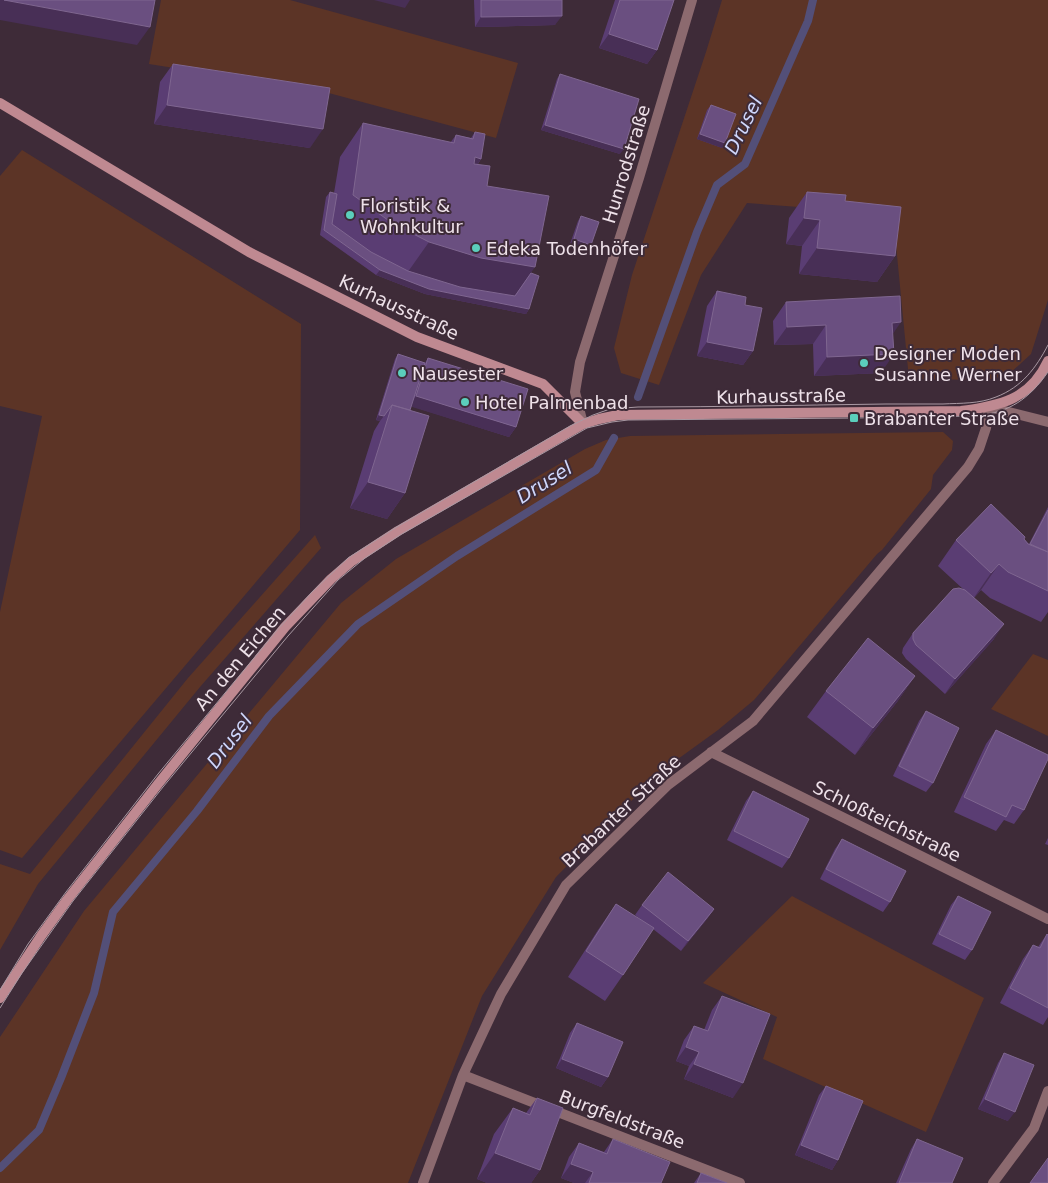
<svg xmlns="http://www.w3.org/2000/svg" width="1048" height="1183" font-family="'DejaVu Sans',sans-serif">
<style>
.green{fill:#5c3426}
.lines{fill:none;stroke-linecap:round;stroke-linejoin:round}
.stream{stroke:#534f78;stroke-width:8}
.street{stroke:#8c6a6f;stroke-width:10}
.secondary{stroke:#bf8991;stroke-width:10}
.tram{stroke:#a999a3;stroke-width:1}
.wall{fill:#5a3d73}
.shaded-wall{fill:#482f56}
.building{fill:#6a4f80;stroke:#7f6690}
.poi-dot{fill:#5bcebc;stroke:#3e2b38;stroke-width:2}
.labels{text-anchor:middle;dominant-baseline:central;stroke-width:4;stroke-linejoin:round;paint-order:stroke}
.street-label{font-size:18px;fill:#eee1e9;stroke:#3e2b38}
.poi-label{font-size:18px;fill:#eee1e9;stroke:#3e2b38;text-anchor:start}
.water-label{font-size:19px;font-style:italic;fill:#cfd7fc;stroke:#3e2b38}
</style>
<rect width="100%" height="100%" fill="#3e2b38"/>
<path class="green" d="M161 0H290L518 63 496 138 325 92 149 64Z
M722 0H1048V300L1031 354 1008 375 987 380 909 379 893 214 747 203 701 275 659 385 621 373 614 348 632 275 706 52Z
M22 150 301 324 300 530 22 858 0 850V612L42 416 0 406V176Z
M943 432 953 441 952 450 933 475 931 489 882 550 877 554 754 700 718 730 660 772 556 877 482 996 408 1183H0V1037L84 911 341 603 396 559 585 449 606 440 630 436Z
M315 535 321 548 200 687 38 884 0 950V864L30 874 188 678Z
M1033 654 1048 660V736L991 709Z
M792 896 984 998 926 1132 763 1059 777 1017 703 983Z"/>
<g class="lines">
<path class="stream" d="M638 397 697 232 717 185 745 164 808 21 813 0
M0 1168 39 1130 61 1078 94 993 113 912 197 811 269 716 358 624 457 556 596 470 614 438"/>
<path class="street" d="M583 424 575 392 580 362 639 178 692 0
M711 752 1048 919
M463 1075 740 1183
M423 1183 463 1075 501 994 566 885 668 785 753 721 968 467 979 449 986 428 989 407 1048 422
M993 1183 1034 1128 1048 1091"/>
<path class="secondary" d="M0 103 249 252 417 337 543 384 583 424
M0 998 41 936 67 900 158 784 285 627 331 579 352 561 398 531 583 424 599 419 618 415 961 411C999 406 1030 400 1048 361"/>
<path class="tram" d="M0 990 28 944 66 892 158 774 278 629 312 592 348 558 395 528 570 426 593 415 610 409 638 407C721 407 803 405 886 404 905 404 924 404 943 404 961 403 979 404 996 397 1022 387 1036 368 1048 345
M0 1008 22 973 73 901 163 787 288 636 338 580 365 558 400 535 587 428 612 422 628 420 854 418 977 416C1010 412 1029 399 1048 372"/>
</g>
<path class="wall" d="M474 0H562L555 25 475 27Z
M615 0H674L657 50 647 64 599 48Z
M173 64 310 148 154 124 160 82Z
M560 74 620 154 541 130 557 79Z
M711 105 725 143 722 148 697 139 707 110Z
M363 123 450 143 456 135 471 138 475 132 481 159 478 164 487 186 531 273 529 309 526 314 425 294 376 275 320 235 326 197 330 192 334 193 340 157Z
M807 192 845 201 895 256 877 282 799 274 802 246 786 244 789 218Z
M581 216 588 250 570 244 578 221Z
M717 291 745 305 753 351 743 365 697 356 707 306Z
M786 302 893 334 881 373 814 376 813 344 774 345 773 321Z
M398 354 425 363 428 358 516 427 509 437 411 406 410 410 405 493 387 519 350 508 374 431 380 421 376 420 395 359Z
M1048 507V612L1041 622 990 598 981 590 974 598 994 639 945 694 906 659 902 653 903 648 913 633 963 589 938 566 956 540 1024 539 1029 544Z
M915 676 897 702 855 755 807 717 826 691Z
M926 711 933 783 926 792 893 776 919 721Z
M996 730 1024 810 1014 824 1004 820 996 831 954 812 986 744Z
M753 791 789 858 782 868 727 840 746 801Z
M1048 838V845L1045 844Z
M842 839 890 902 883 912 820 879 835 849Z
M958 896 972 950 965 960 932 944 951 905Z
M616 904 646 924 635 915 642 905 714 909 707 919 681 951 653 929 623 975 605 1001 568 977 598 930Z
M1047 934 1048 935V1017L1043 1025 1000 1003 1023 959 1033 945 1038 947Z
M722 996 733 1098 684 1079 689 1066 676 1061 684 1040 694 1026 704 1030 712 1010Z
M577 1023 608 1077 601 1087 556 1068 570 1033Z
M1004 1053 1008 1121 978 1109 998 1063Z
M826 1086 838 1160 832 1170 795 1155 819 1095Z
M537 1098 540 1170 531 1183H487L477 1179 494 1134 513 1108 526 1113Z
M613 1139 661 1183H574L561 1178 569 1157 579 1143 604 1152Z
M917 1139 952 1183H896L911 1149Z
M701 1173 727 1183H694Z"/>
<path class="shaded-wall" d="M0 0H4L150 27 137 45 0 20Z
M374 0H410L405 8Z
M562 16 555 25 475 27 481 17Z
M609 34 657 50 647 64 599 48Z
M167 105 323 129 310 148 154 124Z
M545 125 624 149 620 154 541 130Z
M700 134 725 143 722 148 697 139Z
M475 157 481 159 458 193Z
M804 218 820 220 802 246 786 244Z
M574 239 591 245 588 250 570 244Z
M429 242 535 267 511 301 405 276Z
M817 248 895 256 877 282 799 274Z
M380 270 529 309 526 314 425 294 376 275Z
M901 322 888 341 892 323Z
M826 325 813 344 774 345 787 327Z
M707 342 753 351 743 365 697 356Z
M894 354 881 373 814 376 827 357Z
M416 396 516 427 509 437 409 406Z
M379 415 384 416 380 421 376 420Z
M368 482 405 493 387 519 350 508Z
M999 564 981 590 973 599 991 573Z
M1004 624 994 639 945 694 955 679Z
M915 676 897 702 855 755 873 728Z
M714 909 707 919 681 951 688 941Z
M686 1047 699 1052 689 1066 676 1061Z
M562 1059 608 1077 601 1087 556 1068Z
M694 1064 743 1083 733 1098 684 1079Z
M985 1099 1015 1112 1008 1121 978 1109Z
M801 1145 838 1160 832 1170 795 1155Z
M495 1153 540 1170 531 1183H487L477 1179Z
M571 1164 593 1172 585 1183H574L561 1178Z"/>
<path class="building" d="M4 0H155L150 27Z
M481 0H562V16L481 17Z
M620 0H674L657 50 609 34Z
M173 64 330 88 323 129 167 105Z
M560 74 639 99 624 149 545 125Z
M711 105 736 114 725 143 700 134Z
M363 123 454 143 456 135 473 139 475 132 485 134 481 159 475 157 474 164 490 166 487 186 549 196 535 267 481 258 429 242 392 223 353 195Z
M330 192 337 194 332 224 371 252 408 271 460 287 515 296 531 273 539 276 529 309 429 289 380 270 324 230Z
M807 192 846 195 845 201 901 207 895 256 817 248 820 220 804 218Z
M581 216 599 222 591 245 574 239Z
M717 291 746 297 745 305 762 308 753 351 707 342Z
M900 296 901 322 892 323 894 354 827 357 826 325 787 327 786 302Z
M398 354 425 363 410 410 392 405 384 416 379 415Z
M428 358 528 389 516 427 416 396Z
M392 405 429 416 405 493 368 482Z
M991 504 1025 537 1024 539 1028 544 1048 552V591L1008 572 999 564 991 573 956 540Z
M1048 510V552L1030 544Z
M959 588 965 590 1004 624 955 679 916 645 913 639V633L953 589Z
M868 638 915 676 873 728 826 691Z
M926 711 959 728 933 783 899 766Z
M996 730 1048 755V759L1024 810 1012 805 1006 817 964 797Z
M753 791 809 819 789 858 734 831Z
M842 839 906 871 890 902 826 869Z
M668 872 714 909 688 941 642 905Z
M958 896 991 912 972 950 939 934Z
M616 904 654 928 623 975 586 951Z
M1047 934 1048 935V1008L1010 988 1033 945 1040 948Z
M722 996 770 1014 743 1083 694 1064 699 1052 686 1047 694 1026 708 1031Z
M577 1023 623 1042 608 1077 562 1059Z
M1004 1053 1034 1065 1015 1112 985 1099Z
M826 1086 863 1101 838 1160 801 1145Z
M537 1098 563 1108 540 1170 495 1153 513 1108 530 1115Z
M613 1139 670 1162 661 1183H589L593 1172 571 1164 579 1143 607 1154Z
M917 1139 963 1158 952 1183H899Z
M1048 1158V1183H1030Z
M701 1173 727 1183H697Z"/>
<g class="poi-dot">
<circle cx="350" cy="215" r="5"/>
<circle cx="476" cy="248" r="5"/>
<circle cx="864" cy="363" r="5"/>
<circle cx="402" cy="373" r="5"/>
<circle cx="465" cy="402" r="5"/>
<rect x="849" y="413" width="10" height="10" rx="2.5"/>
</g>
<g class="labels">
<g class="street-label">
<text transform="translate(626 164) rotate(-73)">Hunrodstraße</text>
<text transform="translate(399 307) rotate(25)">Kurhausstraße</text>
<text transform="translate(781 396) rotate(-1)">Kurhausstraße</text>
<text transform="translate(240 658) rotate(-50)">An den Eichen</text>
<text transform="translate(621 811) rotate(-43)">Brabanter Straße</text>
<text transform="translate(887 821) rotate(26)">Schloßteichstraße</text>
<text transform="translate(622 1119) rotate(21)">Burgfeldstraße</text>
</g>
<g class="poi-label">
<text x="360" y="205">Floristik &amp;<tspan x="360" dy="21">Wohnkultur</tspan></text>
<text x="486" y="248">Edeka Todenhöfer</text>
<text x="874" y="353">Designer Moden<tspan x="874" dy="21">Susanne Werner</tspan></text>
<text x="412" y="373">Nausester</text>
<text x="475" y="402">Hotel Palmenbad</text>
<text x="864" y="418">Brabanter Straße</text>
</g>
<g class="water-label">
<text transform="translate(743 125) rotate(-64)">Drusel</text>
<text transform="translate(544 482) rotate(-32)">Drusel</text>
<text transform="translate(229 741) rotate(-53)">Drusel</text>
</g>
</g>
</svg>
